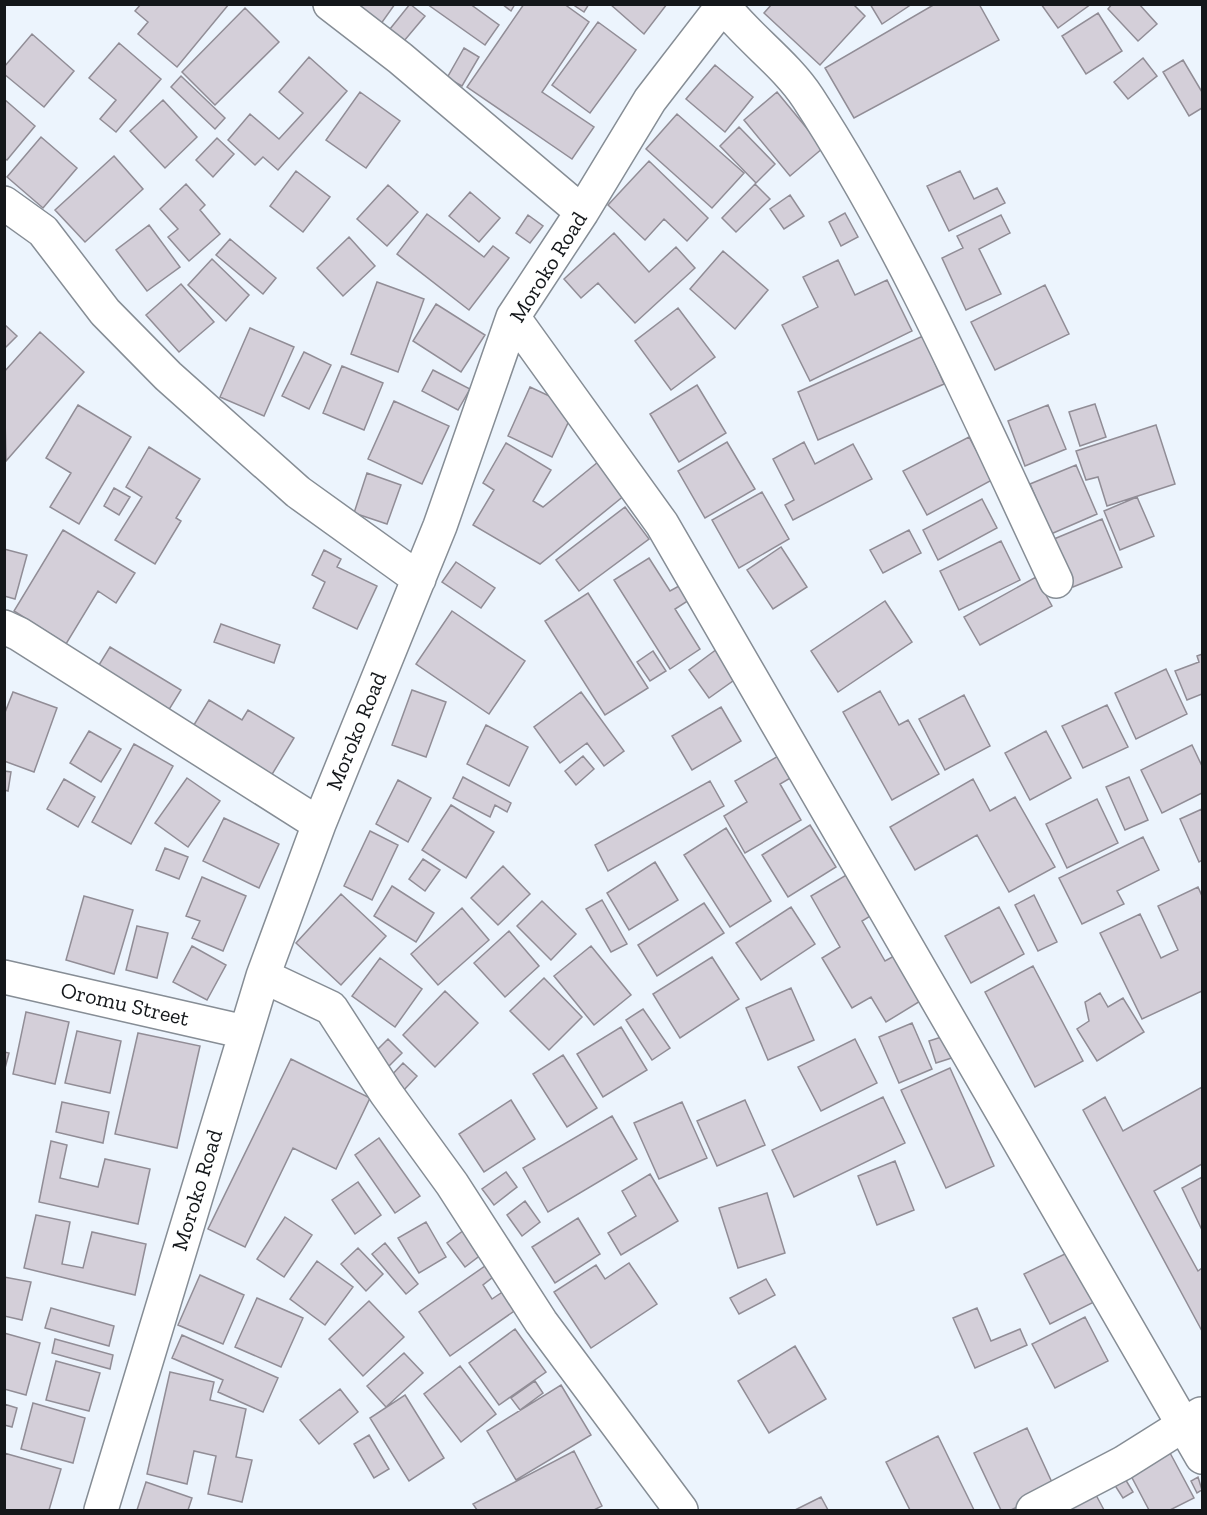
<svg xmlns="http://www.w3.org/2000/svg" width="1207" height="1515" font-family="'Zilla Slab',serif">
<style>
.building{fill:#d4cfd9;stroke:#918d96;stroke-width:1.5}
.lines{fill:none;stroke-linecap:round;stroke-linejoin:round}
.minor-casing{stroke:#868d95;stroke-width:36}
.minor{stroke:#fff;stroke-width:33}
.labels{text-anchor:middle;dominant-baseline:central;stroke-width:6;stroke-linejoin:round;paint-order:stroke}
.street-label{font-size:22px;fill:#14171a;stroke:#fff}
</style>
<rect width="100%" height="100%" fill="#ecf4fd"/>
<path class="building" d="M141 4H229L177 67 138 34 148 22 135 11Z
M346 4H395L378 28Z
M410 4 425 16 404 41 390 29Z
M427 4H470L499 25 485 45Z
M502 4H515L511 11Z
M524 4H564L589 22 542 92 594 127 572 159 467 87Z
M572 4H589L584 12Z
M610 4H667L644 34Z
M772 4H853L865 16 820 65 764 13Z
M870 4H912L882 24Z
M935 4H979L999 40 854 118 825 68Z
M1041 4H1091L1058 28Z
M1112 4H1139L1157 24 1138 41 1108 9Z
M245 8 279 42 215 105 182 72Z
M1098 13 1122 51 1086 74 1062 36Z
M598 22 636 50 590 113 552 85Z
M32 34 74 71 44 107 4 74V67Z
M119 43 161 79 116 132 100 119 116 100 89 78Z
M464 48 479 57 462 86 447 78Z
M309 57 347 91 278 170 263 157 255 165 228 140 250 114 279 139 303 113 279 92Z
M1143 58 1157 76 1128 99 1114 82Z
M1183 60 1202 92V108L1189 116 1163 72Z
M715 65 753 97 725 132 686 99Z
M181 76 225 118 215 129 171 87Z
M360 92 400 121 366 168 326 140Z
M777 92 823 148 790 176 744 120Z
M4 99 35 126 7 160 4 158Z
M163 100 197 137 165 168 130 131Z
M677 114 744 173 712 208 646 149Z
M739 127 775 164 756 183 720 146Z
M41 137 77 168 43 208 7 177Z
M217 138 234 154 213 177 196 160Z
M114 156 143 189 85 242 55 210Z
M649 161 708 218 687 241 664 219 645 240 608 205Z
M296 171 330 197 303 232 270 206Z
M960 171 974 199 997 188 1005 203 949 231 927 186Z
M186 184 205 205 200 210 220 234 189 261 168 237 178 229 160 209Z
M755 184 770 199 736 232 722 218Z
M388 185 418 212 387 246 357 219Z
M470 192 500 218 479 242 449 216Z
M790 195 804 216 784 229 770 209Z
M845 213 858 237 841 246 829 222Z
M427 214 484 257 493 246 509 258 469 310 397 254Z
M528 215 543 226 530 243 516 233Z
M1001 215 1010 233 979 249 1001 294 966 310 942 258 963 248 957 236Z
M149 225 180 267 147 291 116 250Z
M614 233 649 272 676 247 695 268 635 323 598 283 581 298 564 279Z
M349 237 375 266 343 296 317 268Z
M230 239 276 278 263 294 216 255Z
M723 251 768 290 735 329 690 289Z
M212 259 249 295 226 321 188 285Z
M838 260 855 295 887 280 912 331 810 381 782 325 818 307 803 277Z
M377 282 424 299 398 372 351 354Z
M181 284 214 322 179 352 146 315Z
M1045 285 1069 334 995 370 971 322Z
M436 304 485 335 461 372 413 341Z
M678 308 715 357 671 390 635 341Z
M4 324 17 336 4 349Z
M250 328 294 347 264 416 220 397Z
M40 332 84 372 6 461 4 372Z
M923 336 944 384 818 440 798 392Z
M304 352 331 365 309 409 282 396Z
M342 366 383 383 364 430 323 413Z
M433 370 470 389 458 410 422 391Z
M697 385 726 433 679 462 650 414Z
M530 387 575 408 552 457 508 436Z
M394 401 449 426 422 484 368 459Z
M1095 404 1106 437 1080 446 1069 412Z
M78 405 131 437 79 524 50 507 71 473 46 458Z
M1048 405 1066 449 1025 466 1008 421Z
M1156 425 1175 484 1107 506 1098 477 1086 480 1076 451Z
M969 437 992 480 927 515 903 471Z
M727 442 755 489 705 518 678 471Z
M804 442 815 464 853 444 872 479 793 520 785 505 794 500 773 459Z
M506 443 551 470 533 501 543 507 598 462 625 495 540 564 473 525 494 490 483 483Z
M149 447 200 479 176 518 181 521 155 564 115 540 142 497 126 487Z
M1076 465 1097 514 1051 534 1030 484Z
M367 473 401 485 387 524 354 513Z
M114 488 130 497 119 515 104 506Z
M762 492 789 539 739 568 712 520Z
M1137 497 1154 536 1120 550 1104 511Z
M982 499 997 528 938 560 923 530Z
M625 507 649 539 579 591 556 560Z
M1102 519 1122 567 1073 587 1054 539Z
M63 530 135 573 116 603 98 591 66 644 14 611Z
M909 530 921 553 883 573 870 550Z
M1001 541 1020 580 959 610 940 571Z
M781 547 807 587 773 609 747 570Z
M4 549 27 555 15 599 4 596Z
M324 550 341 559 337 567 377 586 357 629 313 608 325 582 312 575Z
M649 558 670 591 688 581 697 595 675 609 700 649 670 669 614 580Z
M456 562 495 588 481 608 442 582Z
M1036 577 1052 606 980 645 964 617Z
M588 593 648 688 605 715 545 621Z
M885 601 912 642 838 692 811 651Z
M452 611 525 661 489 714 416 664Z
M221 624 280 645 274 663 214 642Z
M110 647 181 690 162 721 91 678Z
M717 649 737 678 709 698 689 670Z
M653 651 666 671 650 681 637 662Z
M1202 654V694L1187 700 1175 671 1199 662 1197 656Z
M1166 669 1187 714 1136 739 1115 693Z
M412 690 446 702 426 757 392 745Z
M880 691 899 725 908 720 939 774 892 800 843 712Z
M13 692 57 708 34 772 4 761V715Z
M581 692 624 751 604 766 587 743 560 763 534 727Z
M964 695 990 746 945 770 919 719Z
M209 700 242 720 248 710 294 738 265 786 186 738Z
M1107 705 1128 747 1083 768 1062 726Z
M721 707 741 741 692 770 672 736Z
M486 725 528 747 509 786 467 764Z
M89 731 121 749 101 782 70 763Z
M1046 731 1071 778 1030 800 1005 753Z
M134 744 173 766 131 844 92 822Z
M1192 745 1202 766V793L1162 813 1141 770Z
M787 751 799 773 780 784 801 820 745 853 724 816 747 802 735 781Z
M583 756 594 769 576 785 565 771Z
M4 771 11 772 8 791 4 790Z
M463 777 511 803 507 812 495 805 490 817 453 798Z
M1129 777 1148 820 1125 830 1106 787Z
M187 778 220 801 188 847 155 823Z
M64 779 95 797 78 827 47 809Z
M973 779 990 811 1015 797 1055 867 1009 892 977 835 915 870 890 827Z
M398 780 431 798 408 842 376 824Z
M710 781 724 806 608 871 595 845Z
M1097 799 1118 843 1067 868 1046 824Z
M451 805 494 832 466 878 422 850Z
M1202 809V860L1199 862 1180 819Z
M224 818 279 844 259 888 203 861Z
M810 825 836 867 788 897 762 855Z
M726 828 771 901 730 927 684 855Z
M370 831 398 845 372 900 344 886Z
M1143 837 1159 870 1117 891 1124 904 1082 924 1059 878Z
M165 848 188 857 179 879 156 870Z
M423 859 440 870 425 891 409 879Z
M655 862 678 900 629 930 607 893Z
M503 866 530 894 498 925 471 898Z
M848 874 872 915 862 921 885 961 896 955 922 1000 886 1022 871 997 852 1008 822 958 840 947 811 896Z
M202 877 246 896 223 951 192 938 200 921 186 916Z
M392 886 434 913 416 942 374 916Z
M1198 887 1202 896V991L1142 1019 1100 933 1140 914 1161 958 1178 950 1158 906Z
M341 894 386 936 341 985 296 943Z
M1034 895 1057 942 1038 951 1015 905Z
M84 896 133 910 114 974 66 960Z
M602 900 627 944 611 952 586 909Z
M542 901 576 934 551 960 517 926Z
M704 903 724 933 657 976 638 945Z
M791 907 815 944 761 980 736 943Z
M999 907 1024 954 971 983 945 936Z
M462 908 489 940 438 985 411 954Z
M137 926 168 933 157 978 126 970Z
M509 931 539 966 505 997 474 963Z
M192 946 226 965 207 1000 173 982Z
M591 946 631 995 594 1025 554 976Z
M712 957 739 999 680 1038 653 994Z
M380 958 422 989 395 1027 352 996Z
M1033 966 1083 1061 1035 1087 985 992Z
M544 978 582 1017 549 1050 510 1011Z
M791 988 814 1040 768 1060 746 1008Z
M445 991 478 1023 435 1067 403 1035Z
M1100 993 1108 1007 1123 998 1144 1032 1097 1061 1077 1029 1089 1021 1085 1002Z
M643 1009 670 1048 652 1060 626 1020Z
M26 1012 69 1022 55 1084 13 1074Z
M912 1023 932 1069 899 1083 879 1037Z
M621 1027 647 1070 603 1097 577 1054Z
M77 1031 121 1041 110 1093 65 1083Z
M138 1033 200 1046 177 1148 115 1134Z
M954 1033 961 1055 936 1063 929 1041Z
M388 1039 402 1053 388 1067 374 1053Z
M855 1039 877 1083 821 1111 798 1067Z
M4 1052 9 1053 4 1072Z
M563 1055 597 1108 567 1127 533 1074Z
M291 1059 370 1098 336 1169 293 1148 245 1247 208 1229Z
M403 1063 417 1076 403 1091 389 1078Z
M950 1068 994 1166 946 1188 901 1090Z
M1202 1087V1164L1154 1191 1198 1271 1202 1268V1331L1083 1110 1105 1097 1123 1131Z
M883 1097 905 1143 794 1197 772 1150Z
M511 1100 535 1139 484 1172 459 1134Z
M745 1100 765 1145 717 1166 697 1121Z
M62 1102 109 1112 103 1143 56 1132Z
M682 1102 707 1158 659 1179 634 1123Z
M612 1116 637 1159 548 1212 523 1168Z
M379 1138 420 1196 395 1213 355 1155Z
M51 1141 67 1145 60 1178 98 1187 105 1159 150 1169 138 1224 39 1202Z
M895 1161 914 1210 877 1225 858 1176Z
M506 1172 517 1187 494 1205 482 1189Z
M650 1174 678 1221 621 1255 608 1233 636 1216 622 1191Z
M1202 1177V1230L1182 1188Z
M358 1182 381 1215 355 1234 332 1200Z
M767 1193 785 1253 738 1268 719 1208Z
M525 1201 540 1222 522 1236 507 1215Z
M36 1215 70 1222 62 1264 83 1268 92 1232 146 1244 135 1295 24 1268Z
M285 1217 312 1235 284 1277 257 1259Z
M578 1218 600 1254 555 1283 532 1247Z
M426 1222 446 1257 419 1273 398 1238Z
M464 1230 482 1254 465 1267 447 1243Z
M385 1243 418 1284 406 1294 372 1254Z
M358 1248 383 1274 366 1291 341 1264Z
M1073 1250 1098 1300 1050 1324 1024 1274Z
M317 1261 353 1287 325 1325 290 1299Z
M629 1263 657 1304 591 1348 554 1292 596 1265 605 1279Z
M485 1266 493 1277 483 1285 492 1299 507 1289 520 1307 450 1356 419 1312Z
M200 1275 244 1295 223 1344 178 1325Z
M4 1277 31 1282 22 1320 4 1316Z
M766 1279 775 1295 739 1314 730 1298Z
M257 1298 303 1318 281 1367 235 1347Z
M369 1301 404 1337 363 1376 329 1339Z
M51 1308 114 1326 109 1346 45 1328Z
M977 1308 991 1341 1020 1329 1027 1345 975 1368 953 1318Z
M1085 1317 1108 1361 1055 1388 1032 1344Z
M515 1329 546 1372 499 1405 469 1363Z
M4 1333 40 1343 26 1395 4 1389Z
M182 1335 278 1378 263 1412 218 1392 223 1380 172 1358Z
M55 1339 113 1355 110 1369 52 1353Z
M795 1346 826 1399 769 1433 738 1381Z
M404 1353 423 1373 386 1407 367 1386Z
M56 1361 100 1373 89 1411 46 1400Z
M460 1366 496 1414 461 1442 424 1394Z
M170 1372 214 1382 210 1400 246 1409 236 1457 252 1460 242 1502 208 1494 216 1456 194 1451 187 1484 147 1474Z
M535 1381 543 1393 520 1410 511 1398Z
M561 1385 591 1435 516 1480 487 1431Z
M340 1389 358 1412 319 1444 300 1420Z
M405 1395 444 1458 409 1481 370 1418Z
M33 1403 85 1418 73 1463 21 1449Z
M4 1404 17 1408 12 1427 4 1425Z
M1027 1428 1055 1489 1011 1510H1001L974 1453Z
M369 1435 389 1469 374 1478 354 1444Z
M938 1436 974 1510H910L886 1462Z
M574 1451 602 1506 594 1510H477L473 1504Z
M1169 1451 1194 1498 1170 1510H1149L1129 1472Z
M4 1453 61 1469 49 1510H4Z
M1124 1477 1133 1492 1123 1498 1114 1484Z
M1198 1477 1202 1490 1197 1493 1191 1481Z
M146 1482 192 1498 188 1510H137Z
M1096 1495 1104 1510H1067Z
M821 1497 828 1510H795Z"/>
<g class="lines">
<defs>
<path id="minor" d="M330 4 400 58 582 212
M722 4C747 37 786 64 808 98 907 250 979 418 1056 581
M4 203 43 231 105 312 168 376 298 492 419 579
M513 317 662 524 1202 1457
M4 627 19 634 319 824
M263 976 331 1008 386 1093 452 1184 541 1322 681 1510
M4 977 245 1032
M101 1510 263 976 319 824 440 526 513 317 582 212 650 100 724 4
M1033 1510 1123 1463 1201 1414"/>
</defs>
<use href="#minor" class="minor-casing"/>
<use href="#minor" class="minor"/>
</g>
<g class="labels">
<g class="street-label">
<text transform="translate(548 267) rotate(-58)">Moroko Road</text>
<text transform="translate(356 731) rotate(-68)">Moroko Road</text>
<text transform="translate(125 1004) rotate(13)">Oromu Street</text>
<text transform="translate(197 1190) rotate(-73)">Moroko Road</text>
</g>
</g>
<rect width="1207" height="1515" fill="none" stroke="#14171a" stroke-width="12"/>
</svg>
